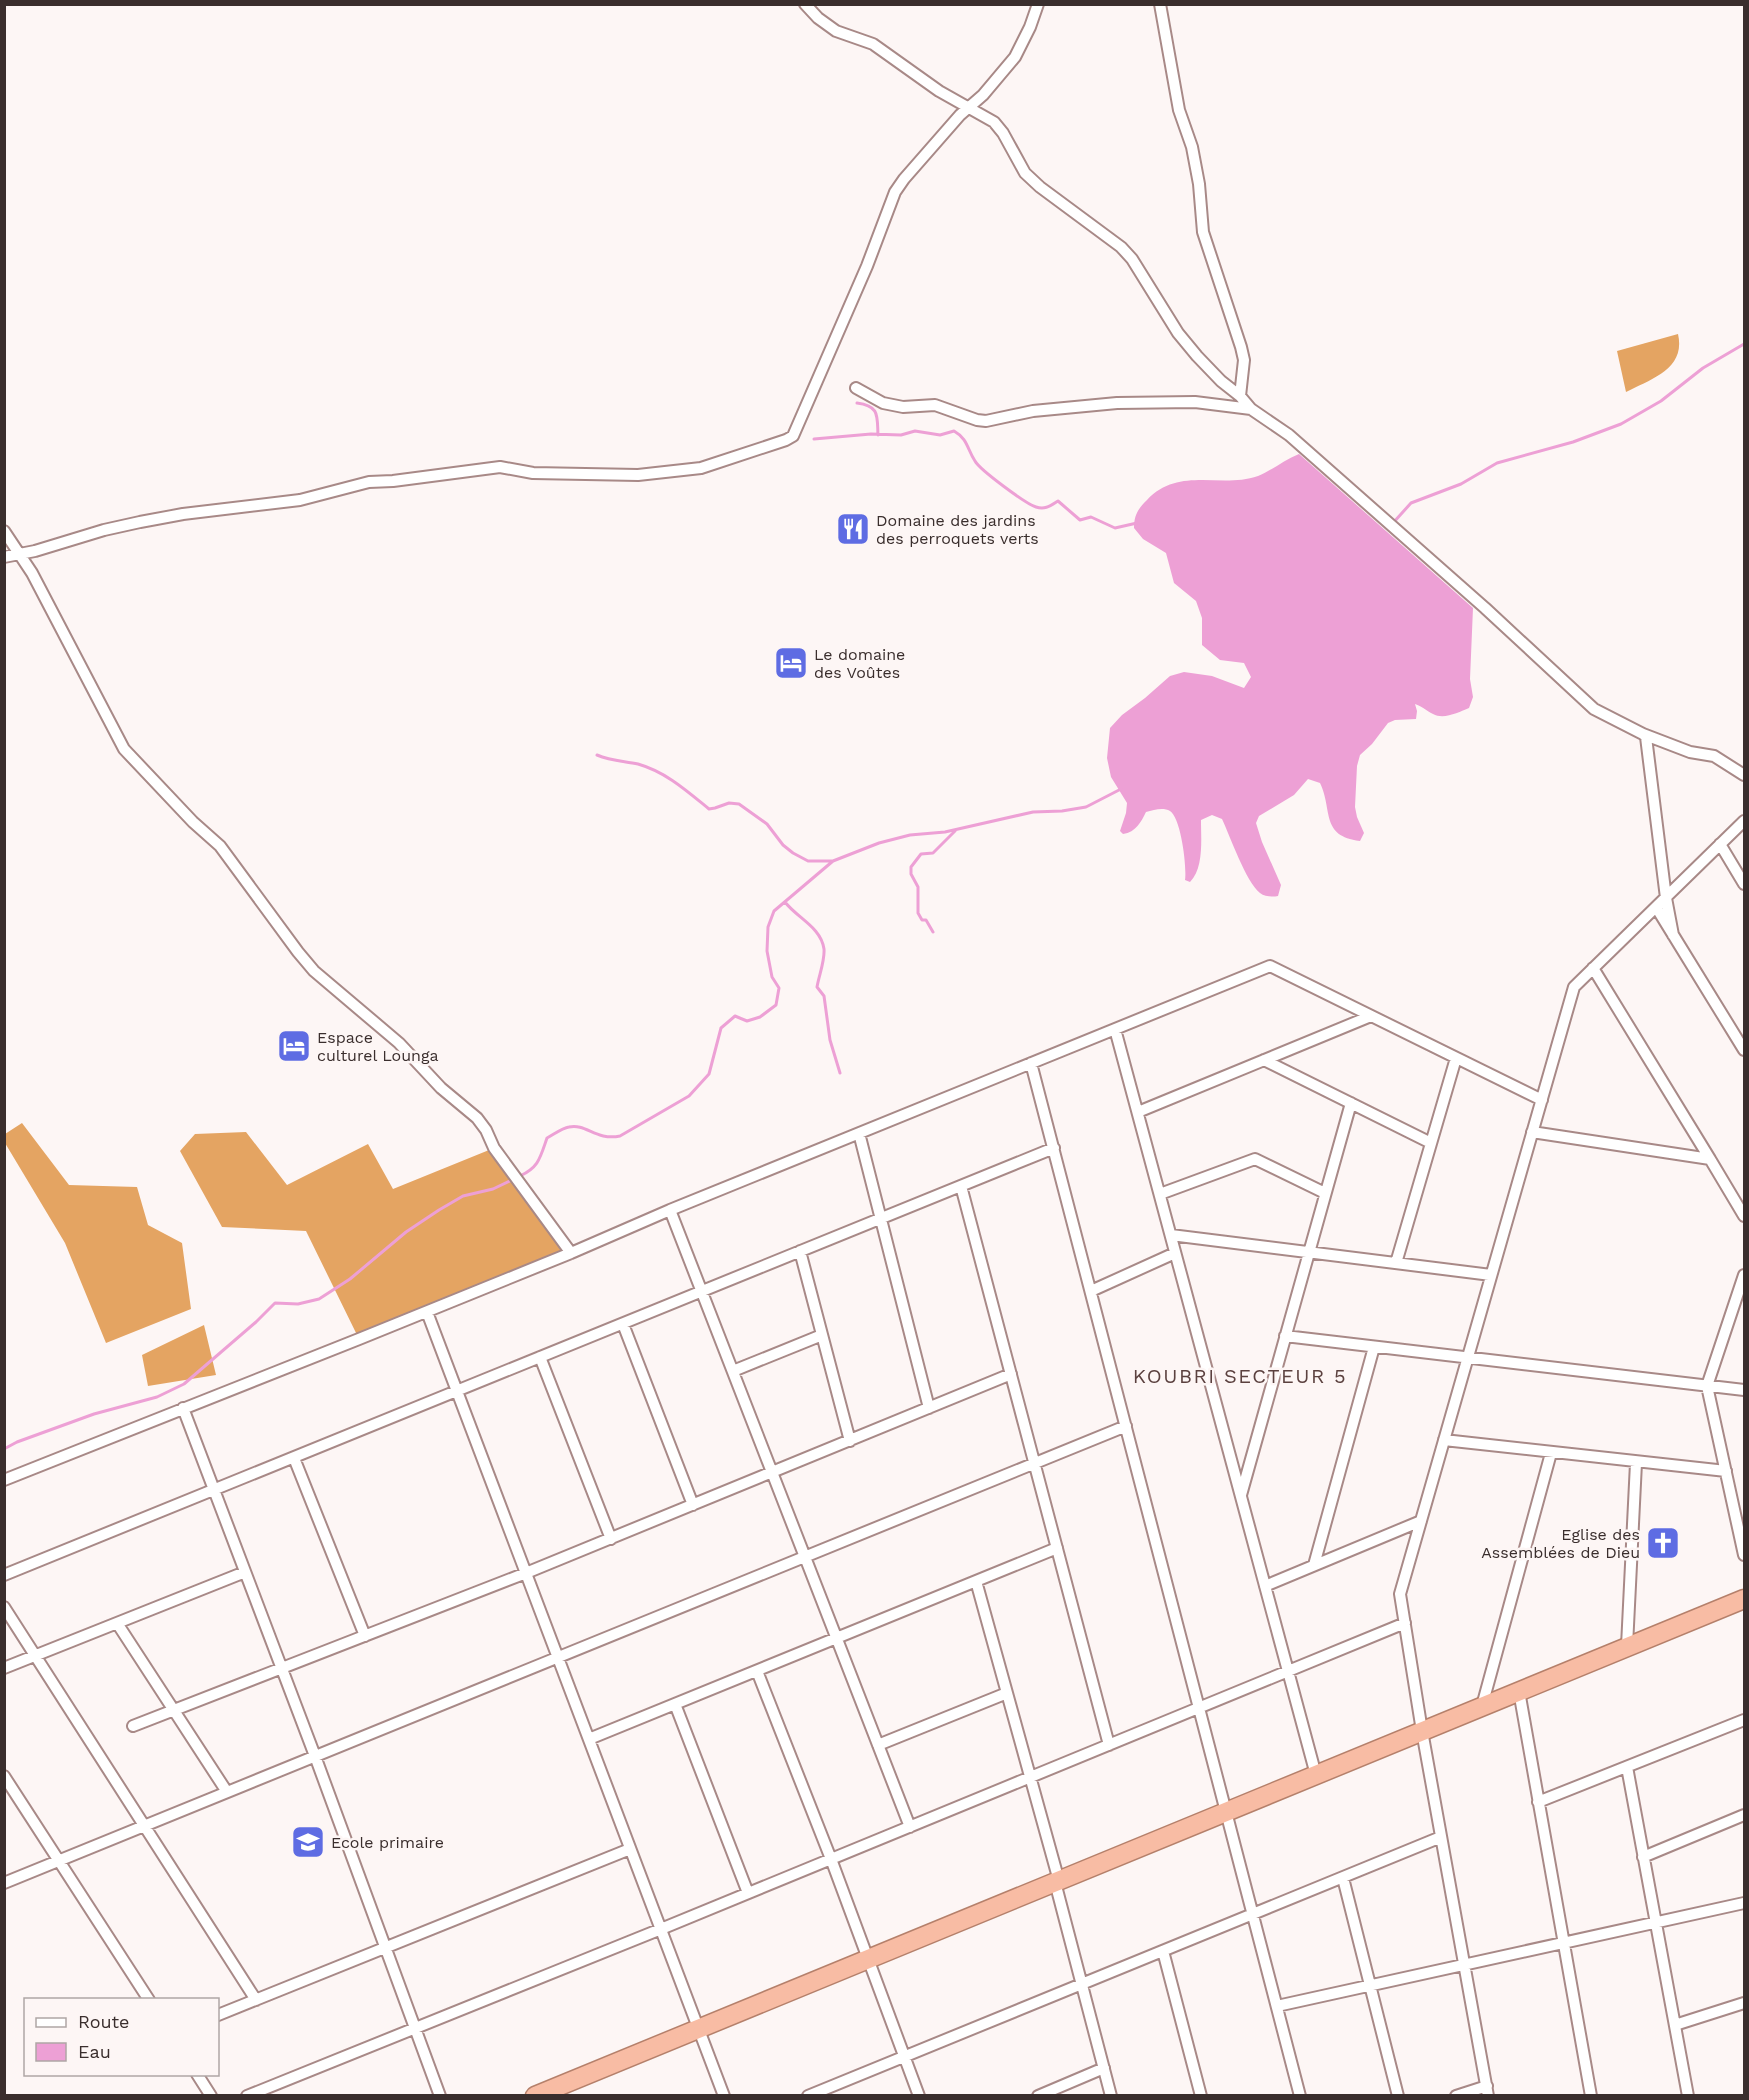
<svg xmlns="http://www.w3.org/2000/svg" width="1749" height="2100" font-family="'Work Sans',sans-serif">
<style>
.forest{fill:#e4a462}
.water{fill:#eda0d5}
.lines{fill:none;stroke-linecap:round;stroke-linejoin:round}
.stream{stroke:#eda0d5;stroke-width:3}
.minor-casing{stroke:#a88987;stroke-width:14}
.trunk-casing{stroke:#b5806b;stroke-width:21}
.minor{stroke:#fff;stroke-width:10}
.trunk{stroke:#f8bca4;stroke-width:18}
.labels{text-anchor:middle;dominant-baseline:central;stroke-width:5;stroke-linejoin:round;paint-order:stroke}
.poi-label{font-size:16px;fill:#3a2e2d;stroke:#fdf6f5;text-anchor:start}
.quarter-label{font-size:20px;letter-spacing:1.5px;fill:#5b413f;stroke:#fdf6f5}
</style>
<rect width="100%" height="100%" fill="#fdf6f5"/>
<path class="forest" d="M1678 334C1686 369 1651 379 1626 392L1617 351Z
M22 1123 69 1185 137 1187 148 1225 182 1243 191 1309 106 1343 65 1243 5 1143V1134Z
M246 1132 287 1185 368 1144 393 1189 494 1148 571 1253 359 1339 306 1231 222 1227 180 1151 195 1134Z
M204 1325 216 1375 148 1386 142 1355Z"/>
<path class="water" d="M1299 454 1473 608 1470 679 1473 697 1469 708C1459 712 1444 720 1433 714 1426 711 1424 707 1415 704L1417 711 1416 719 1395 720 1388 723 1372 744 1360 755 1357 766 1355 807 1357 817 1364 833 1360 841C1320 836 1333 810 1320 783L1308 779 1294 795 1259 816 1256 823 1262 842 1281 885 1278 896C1273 897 1265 897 1260 893 1246 882 1230 836 1222 819L1212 815 1201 820C1201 839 1204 868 1190 882L1185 880C1187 867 1181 818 1170 811 1163 807 1154 810 1146 812 1141 822 1136 832 1123 834L1120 831 1126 813 1127 803 1111 777 1107 758 1110 728 1122 715 1145 698 1170 676 1184 672 1212 676 1244 688 1251 677 1244 663 1220 660 1202 645V618L1196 601 1174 583 1166 553 1143 539 1134 528C1134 515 1138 509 1147 500 1179 466 1221 489 1258 476 1271 471 1284 460 1299 454Z"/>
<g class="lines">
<path class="stream" d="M857 403C880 406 877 416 878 435
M814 439 871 434 901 435 915 431 940 435 954 431C968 439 967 449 975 461 980 470 1026 504 1036 507 1045 510 1050 506 1058 501L1080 520 1091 517 1115 528 1137 523
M1393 523 1411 503 1461 484 1497 463 1573 442 1621 424 1661 401 1703 368 1744 344
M597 755C611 761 624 761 638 764 666 772 687 791 709 809L715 808 729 803 739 804 767 824 783 845 793 853 808 861H833
M785 902C797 918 821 927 824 949 825 961 819 975 817 987L824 996 830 1040 840 1073
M933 932 926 920H922L918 913V887L911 874V867L921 854 933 853 955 831
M520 1176C539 1167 540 1158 547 1138 553 1135 562 1128 569 1127 586 1123 596 1141 620 1136L689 1096 709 1074 721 1028 735 1016 747 1021 760 1017 776 1005 779 988 772 977 767 951 768 927 774 911 833 861 879 843 910 835 945 832 1033 812 1062 811 1086 807 1121 789
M4 1449 17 1442 94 1414 157 1397 184 1384 256 1322 275 1303 298 1304 319 1299 350 1279 406 1232 439 1210 463 1196 493 1189 514 1179"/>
<defs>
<path id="minor" d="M805 4 818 18 836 31 873 44 939 91 994 122 1003 133 1025 173 1040 187 1121 247 1132 259 1178 333 1197 356 1221 381 1240 396 1251 409 1289 435 1485 608 1594 709 1643 734 1646 737 1666 898 1673 935
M1160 4 1179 110 1192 147 1199 184 1203 232 1241 347 1244 360 1240 396
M856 388 883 403 903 407 935 405 977 420 986 421 1033 411 1117 403 1195 402 1251 409
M4 531 32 573 124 749 193 822 220 846 298 952 314 971 399 1043 441 1088 477 1118 486 1130 494 1148 571 1253
M4 557 35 551 104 530 140 522 183 514 300 500 369 482 393 481 500 467 533 473 638 475 701 468 786 440 793 436 867 266 895 192 904 179 960 115 983 95 1015 57 1030 27 1038 4
M1643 734 1690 752 1714 756 1744 775
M1720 844 1744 884
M1656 907 1744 1050
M1593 968 1710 1159
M1115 1029 1316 1775
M1264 1060 1431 1143
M1031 1063 1300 2096
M1138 1112 1371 1016
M1532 1132 1710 1159 1744 1216
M859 1133 929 1408
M961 1186 1109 1745
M1160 1194 1255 1159 1325 1193
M670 1210 910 1827
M1171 1235 1491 1275
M800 1251 850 1441
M1396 1263 1456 1058
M1744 1275 1707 1386 1744 1555
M1091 1291 1175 1253
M427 1312 724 2096
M623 1324 693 1505
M1285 1336 1744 1390
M540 1357 611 1539
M733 1371 822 1335
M183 1408 315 1756 440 2096
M1444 1440 1726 1471
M294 1458 365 1636
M4 1480 359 1339 571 1253 670 1210 1270 966 1542 1100
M1241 1495 1351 1103
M1314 1565 1374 1347
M4 1575 1054 1148
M976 1581 1059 1881
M1265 1586 1421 1521
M4 1607 256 2000
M117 1623 227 1792
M1627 1646 1636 1463
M4 1668 245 1572
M757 1671 831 1859 919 2096
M1519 1691 1591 2096
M675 1704 748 1893
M1482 1706 1551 1453
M133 1726 526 1573 1011 1374
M589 1739 1057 1548
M878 1745 1007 1693
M1627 1767 1688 2096
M4 1776 149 2000
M1538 1802 1744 1720
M1643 1857 1744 1815
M1343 1878 1398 2096
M1055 1882 1111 2096
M4 1883 1126 1426
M1163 1951 1201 2096
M1277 2006 1744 1903
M218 2015 630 1849
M1675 2025 1744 2003
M197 2074 211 2096
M247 2096 661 1929 1405 1623
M808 2096 1441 1837
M1038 2096 1104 2068
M1456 2096 1487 2086
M1488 2096 1422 1731 1400 1594 1574 987 1744 821"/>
<path id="trunk" d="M535 2096 1744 1599"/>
</defs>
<use href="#minor" class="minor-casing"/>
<use href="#trunk" class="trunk-casing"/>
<use href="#minor" class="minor"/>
<use href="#trunk" class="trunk"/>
</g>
<defs>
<symbol id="restaurant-square" viewBox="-11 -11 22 22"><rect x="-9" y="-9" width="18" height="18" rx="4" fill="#5e6ce3" stroke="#fdf6f5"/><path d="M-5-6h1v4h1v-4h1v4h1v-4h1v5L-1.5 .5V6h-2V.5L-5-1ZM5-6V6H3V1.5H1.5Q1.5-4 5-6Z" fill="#fff"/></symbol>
<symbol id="hotel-square" viewBox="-11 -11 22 22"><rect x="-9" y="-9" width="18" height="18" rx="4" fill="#5e6ce3" stroke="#fdf6f5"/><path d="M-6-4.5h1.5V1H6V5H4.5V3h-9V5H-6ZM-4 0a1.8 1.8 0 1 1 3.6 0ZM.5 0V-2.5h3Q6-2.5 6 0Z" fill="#fff"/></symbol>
<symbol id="church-square" viewBox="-11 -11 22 22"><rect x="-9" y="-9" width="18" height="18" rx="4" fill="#5e6ce3" stroke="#fdf6f5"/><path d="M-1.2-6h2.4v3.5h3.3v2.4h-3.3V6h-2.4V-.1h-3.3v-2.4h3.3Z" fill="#fff"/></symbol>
<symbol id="school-square" viewBox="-11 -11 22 22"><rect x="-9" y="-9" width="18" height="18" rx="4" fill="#5e6ce3" stroke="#fdf6f5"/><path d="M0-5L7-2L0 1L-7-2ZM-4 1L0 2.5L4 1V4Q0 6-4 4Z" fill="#fff"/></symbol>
</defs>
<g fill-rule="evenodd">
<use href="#restaurant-square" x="834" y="510" width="38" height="38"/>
<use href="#hotel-square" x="772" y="644" width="38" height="38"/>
<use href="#hotel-square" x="275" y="1027" width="38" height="38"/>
<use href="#church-square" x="1644" y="1524" width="38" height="38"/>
<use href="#school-square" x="289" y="1823" width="38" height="38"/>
</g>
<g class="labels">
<g class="poi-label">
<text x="876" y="520">Domaine des jardins<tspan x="876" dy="18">des perroquets verts</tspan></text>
<text x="814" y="654">Le domaine<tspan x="814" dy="18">des Voûtes</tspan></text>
<text x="317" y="1037">Espace<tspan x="317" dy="18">culturel Lounga</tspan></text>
<text x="1640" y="1534" text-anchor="end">Eglise des<tspan x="1640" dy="18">Assemblées de Dieu</tspan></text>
<text x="331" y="1842">Ecole primaire</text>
</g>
<g class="quarter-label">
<text x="1240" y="1376">KOUBRI SECTEUR 5</text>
</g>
</g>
<rect width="1749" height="2100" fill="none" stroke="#3a2e2d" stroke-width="12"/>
<rect x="24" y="1998" width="195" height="78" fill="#fdf6f5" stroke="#afa6a5" stroke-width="1.5"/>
<rect x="36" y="2018" width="30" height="9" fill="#ffffff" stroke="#afa6a5" stroke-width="1.5"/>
<text x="78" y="2028" font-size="18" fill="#3a2e2d">Route</text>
<rect x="36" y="2043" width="30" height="18" fill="#eda0d5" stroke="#afa6a5" stroke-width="1.5"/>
<text x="78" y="2058" font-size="18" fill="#3a2e2d">Eau</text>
</svg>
